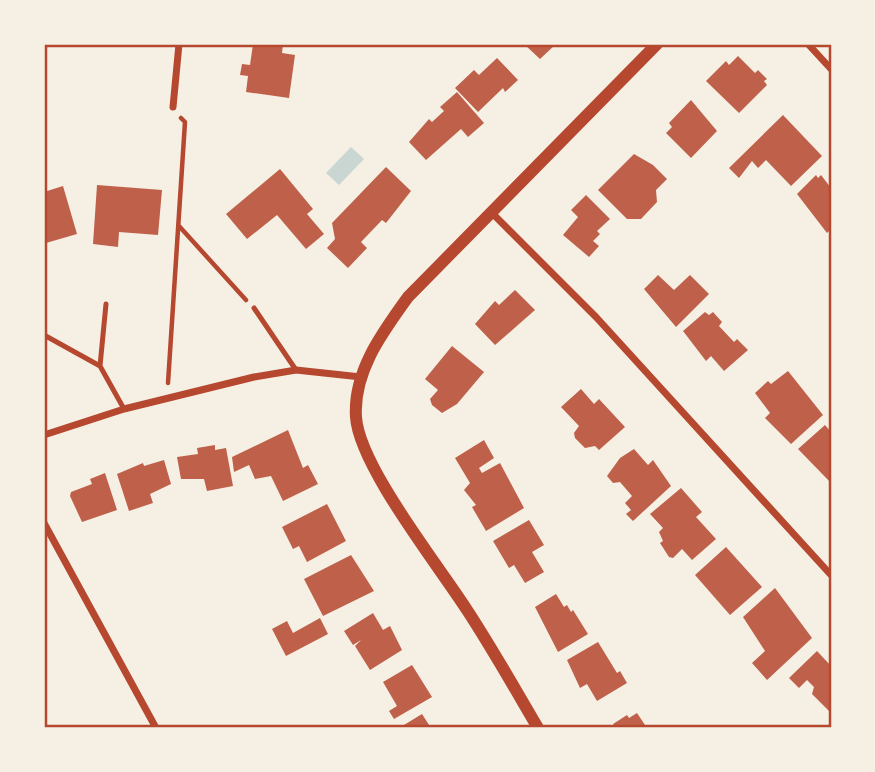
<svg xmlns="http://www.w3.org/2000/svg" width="875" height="772" font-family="'IBM Plex Sans',sans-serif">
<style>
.water{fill:#c9d6d2}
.building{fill:#bf614a}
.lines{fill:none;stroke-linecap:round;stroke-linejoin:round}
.path{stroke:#b5482f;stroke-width:4.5}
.service{stroke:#b5482f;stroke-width:5}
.minor{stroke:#b5482f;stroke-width:7}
.tertiary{stroke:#b5482f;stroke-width:12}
.neatline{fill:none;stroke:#b5482f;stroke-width:2.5}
</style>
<rect width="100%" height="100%" fill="#f6efe4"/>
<path class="water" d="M351 147 364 159 339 185 326 173Z"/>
<path class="building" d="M253 44H283L282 53 295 55 289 98 246 92 248 76 240 75 242 64 250 65Z
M524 44H556L540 59Z
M738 56 755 73 758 70 767 79 764 81 767 85 739 113 706 81 726 61 729 65Z
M497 58 518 80 505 92 503 88 478 112 455 88 474 70 479 75Z
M457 92 484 123 468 137 461 129 426 160 409 142 429 119 432 122 444 111 440 107Z
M691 100 717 131 691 158 666 133 672 127 669 123Z
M783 115 822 156 791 186 766 160 758 168 752 161 739 178 729 168Z
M634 154 653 165 667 179 656 190 657 202 641 219H627L598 190Z
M386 167 411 191 386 223 382 220 361 242 367 248 348 268 327 248 335 239 332 223Z
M280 169 313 209 307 214 324 234 306 249 277 215 247 239 226 214Z
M816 175 818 178 821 175 831 188V229L827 233 797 194Z
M97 185 162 190 158 235 119 232 118 247 93 244Z
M63 186 77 234 46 243 47 248 44 249V192Z
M586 195 610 219 597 231 600 234 593 241 599 246 589 257 563 235 578 217 571 210Z
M658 275 674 290 690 275 709 294 676 327 644 289Z
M515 290 535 310 495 345 475 324 495 301 499 305Z
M705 312 709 315 713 312 722 322 719 326 734 342 737 339 748 350 724 371 711 356 706 361 683 331Z
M452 346 484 372 457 404 442 413 432 405 430 399 438 390 425 379Z
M788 371 823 415 791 444 765 418 770 413 755 393 768 381 771 384Z
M581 389 594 404 599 399 625 427 599 450 595 446 585 448 575 438 574 433 579 426 561 407Z
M825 425 831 432V483L798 449Z
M288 430 303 468 308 465 318 484 283 501 271 476 255 479 249 465 234 472 232 457Z
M484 440 494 458 479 468 482 473 500 463 524 508 486 531 472 507 476 505 464 490 470 483 455 458Z
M215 445V450L226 448 233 486 207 491 204 479H181L177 457 198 454 197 448Z
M634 449 648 465 653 460 671 486 633 521 626 514 631 510 625 503 632 496 620 482 613 483 607 476 620 458Z
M164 460 171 484 150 494 153 503 129 511 117 474 143 463 144 466Z
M105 473 117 510 82 522 70 496 71 492 92 484 90 479Z
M681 488 702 512 696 517 716 539 692 560 682 549 673 558 669 557 660 543 663 541 659 532 663 528 650 514Z
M327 504 346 541 307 562 299 546 293 549 282 527Z
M529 520 544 545 532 552 544 572 525 583 514 565 509 568 493 541Z
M726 547 762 587 730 615 695 575Z
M351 555 374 591 323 616 304 579Z
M775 588 812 638 767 680 752 663 765 651 743 617Z
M556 594 564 607 567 605 571 612 573 610 588 634 558 652 535 607Z
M373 613 383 630 390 626 402 650 370 670 355 646 361 640 353 645 344 631Z
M320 618 328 634 286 656 272 629 287 621 293 633Z
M598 642 617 673 620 671 627 683 597 701 587 684 580 688 567 660Z
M817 651 831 666V713L812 694 814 687 807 680 799 688 789 678Z
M412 665 432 697 394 719 389 711 397 706 383 682Z
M637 713 647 728H616L613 724 627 715 629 718Z
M422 714 431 728H399Z"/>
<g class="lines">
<path class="path" d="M179 226 246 300
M168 383 185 122 181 118"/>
<path class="service" d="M106 304 100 366 124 409
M254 308 296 370
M44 335 100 366"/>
<path class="minor" d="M808 44 831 69
M173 107 179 44
M491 212 596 317 831 575
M44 435 124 409 254 377 296 370 361 377
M44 523 156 728"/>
<path class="tertiary" d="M538 728C515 689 492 648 467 610 439 566 359 466 356 417 353 371 383 332 408 297L657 44"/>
</g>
<rect width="875" height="772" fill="none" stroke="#f6efe4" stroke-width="91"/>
<rect x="46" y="46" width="784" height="680" class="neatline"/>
</svg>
